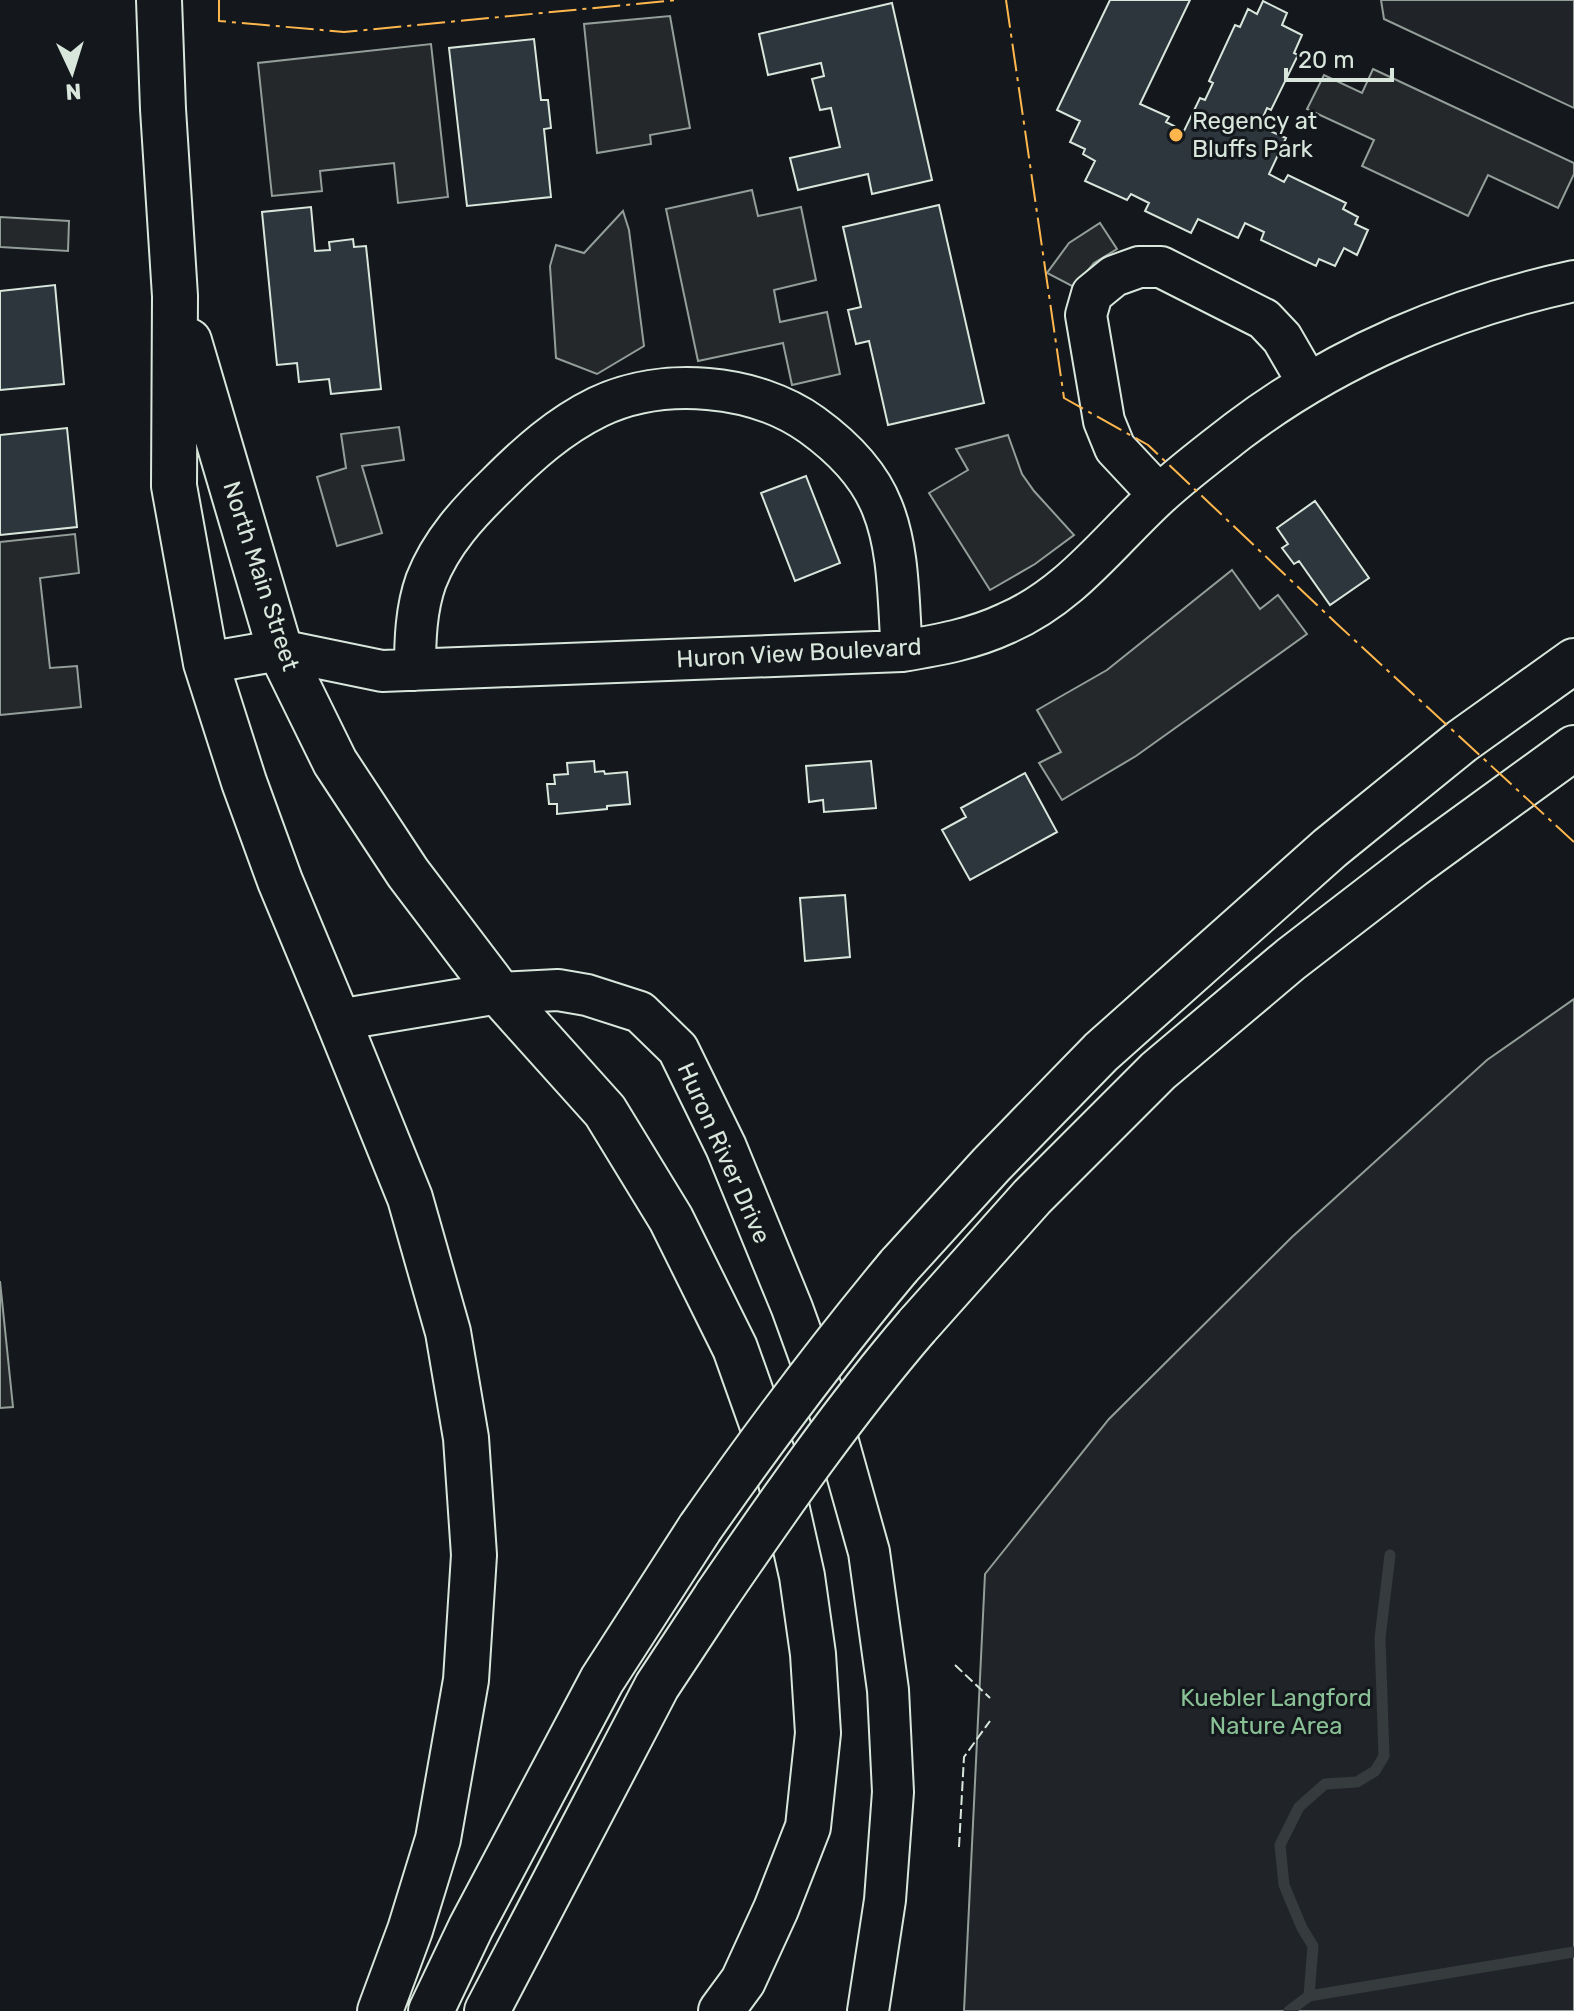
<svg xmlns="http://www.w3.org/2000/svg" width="1574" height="2011" font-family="Rubik,sans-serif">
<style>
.green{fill:#202428;stroke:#939e99;stroke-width:2}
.parking{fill:#24282b;stroke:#939e99;stroke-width:2}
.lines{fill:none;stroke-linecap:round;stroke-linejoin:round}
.stream{stroke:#363b3e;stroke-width:11}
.building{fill:#2c363c;stroke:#d8e6dc;stroke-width:2}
.minor-casing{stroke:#d8e6dc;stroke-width:44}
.major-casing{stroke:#d8e6dc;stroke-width:48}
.highway-casing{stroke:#d8e6dc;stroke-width:48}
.minor{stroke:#14181c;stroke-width:40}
.major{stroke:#14181c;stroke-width:44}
.highway{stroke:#14181c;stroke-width:44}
.highway-bridge-casing{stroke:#d8e6dc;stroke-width:48;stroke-linecap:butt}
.highway-bridge{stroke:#14181c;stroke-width:44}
.fence{stroke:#d8e6dc;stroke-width:2;stroke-dasharray:10 4;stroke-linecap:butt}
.power{stroke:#ffb74d;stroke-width:2;stroke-dasharray:28 6 4 6;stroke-linecap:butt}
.poi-dot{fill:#ffb74d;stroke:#14181c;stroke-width:3}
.labels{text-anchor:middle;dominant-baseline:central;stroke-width:6;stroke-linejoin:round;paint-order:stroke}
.poi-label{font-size:24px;fill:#d8e6dc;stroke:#14181c;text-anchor:start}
.street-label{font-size:24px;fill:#d8e6dc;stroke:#14181c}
.park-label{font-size:24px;fill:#8ac095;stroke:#14181c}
</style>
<rect width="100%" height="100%" fill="#14181c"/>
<path class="green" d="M1381 0H1574V108L1384 19Z
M1574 999V2011H964L985 1574 1109 1419 1292 1237 1487 1060Z"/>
<path class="parking" d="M670 16 690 128 650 135 651 144 597 153 584 24Z
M431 44 448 197 398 203 394 163 320 171 322 191 272 196 258 63Z
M1373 69 1574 163V174L1558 208 1488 175 1468 216 1362 166 1374 140 1307 109 1324 75 1362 93Z
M752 190 758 216 801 207 816 280 774 290 780 322 827 312 840 374 792 385 783 343 698 361 666 209Z
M623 211 629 230 644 346 597 374 556 358 550 266 556 245 584 253Z
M0 217 69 221 68 251 0 247Z
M1100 223 1117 249 1094 263 1074 287 1047 273 1069 243Z
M399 427 404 460 362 466 382 533 337 546 317 477 346 468 341 434Z
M1008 435 1022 474 1034 491 1074 535 1035 564 990 590 929 493 968 470 956 449Z
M75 534 79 573 40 578 50 668 77 666 81 707 0 715V542Z
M1232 570 1260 609 1278 595 1307 634 1136 756 1062 800 1039 763 1061 752 1037 710 1107 670Z
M0 1281 13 1407 0 1408Z"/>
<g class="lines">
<path class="stream" d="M1309 1996 1313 1946 1302 1928 1284 1885 1280 1845 1299 1807 1325 1784 1357 1782 1375 1771 1384 1756 1380 1638 1390 1555
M1289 2011 1309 1996 1574 1952"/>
</g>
<path class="building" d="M1110 0H1190L1140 104 1169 117 1166 122 1184 131 1200 98 1205 100 1213 83 1209 81 1235 25 1240 27 1248 9 1257 14 1263 1 1287 13 1282 25 1302 35 1294 53 1298 55 1271 110 1267 108 1259 126 1286 138 1269 174 1284 182 1288 175 1346 203 1343 209 1358 217 1355 224 1368 230 1357 255 1344 248 1335 266 1319 259 1316 266 1261 240 1264 232 1245 223 1238 238 1198 219 1191 233 1145 211 1149 203 1131 194 1127 200 1085 181 1095 161 1083 154 1085 149 1070 142 1080 121 1057 110Z
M892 3 932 180 872 194 868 174 798 190 790 158 840 147 831 108 820 110 812 79 824 76 821 63 768 75 759 34Z
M534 39 541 100H548L551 128 544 129 551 197 467 206 449 48Z
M939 205 984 403 888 425 869 341 856 344 848 310 861 307 843 227Z
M311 207 315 251 330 250 329 242 353 239 354 247 366 246 381 389 331 394 329 379 299 382 297 363 277 365 262 212Z
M55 285 64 384 0 390V291Z
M67 428 77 527 0 535V435Z
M806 476 840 563 795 581 761 493Z
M1315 501 1369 578 1330 605 1299 561 1294 564 1282 548 1288 544 1277 528Z
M594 761 595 772 604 771 605 774 627 772 630 804 607 806V809L557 814V804H549L547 784H555L554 775 568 774 567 763Z
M871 761 876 808 824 812 823 800 809 802 806 766Z
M1025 773 1057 832 970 880 942 830 966 817 961 808Z
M845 895 850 957 805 961 800 898Z"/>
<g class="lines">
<defs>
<path id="minor" d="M1159 495 1115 448 1104 421 1086 315 1092 294 1114 276 1139 267H1161L1264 319 1282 338 1308 383
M206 663 280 650 382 671 902 651C939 645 973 639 1007 623 1070 596 1110 540 1159 495 1184 472 1212 451 1239 430 1337 356 1454 307 1574 281
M415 670C415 640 416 609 426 581 441 542 469 512 498 484 528 454 559 426 598 407 663 376 755 384 812 425 841 446 869 474 882 507 900 551 898 604 902 651
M338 1020 499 993 558 990 587 995 640 1012 678 1049 726 1147 792 1308 830 1413 869 1552 888 1690 893 1792 885 1900 868 2011"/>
<path id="major" d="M159 0 163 109 175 296 174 486 206 663 244 782 280 881 338 1020
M189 341 280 650 335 762 408 873 499 993"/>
<path id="highway" d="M499 993 605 1111 671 1219 735 1348 778 1469 802 1576 813 1654 818 1733 808 1827 776 1909 743 1981 721 2011
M338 1020 410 1198 448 1332 466 1438 474 1555 466 1680 438 1839 410 1930 380 2011
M899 1266 991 1165 1101 1052 1330 848 1462 741 1574 661
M917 1326 1032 1197 1158 1071 1291 959 1413 865 1574 748
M431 2011 471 1927 602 1680 700 1528
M487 2011 657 1686 717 1595"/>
</defs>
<use href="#minor" class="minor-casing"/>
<use href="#major" class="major-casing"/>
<use href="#highway" class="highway-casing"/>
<use href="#minor" class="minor"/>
<use href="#major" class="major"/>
<use href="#highway" class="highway"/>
<defs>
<path id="highway-bridge" d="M700 1528C763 1438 828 1351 899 1266
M717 1595C780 1503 844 1411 917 1326"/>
</defs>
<use href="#highway-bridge" class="highway-bridge-casing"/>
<use href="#highway-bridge" class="highway-bridge"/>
<path class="fence" d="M955 1665 990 1698
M959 1847 964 1757 990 1721"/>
<path class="power" d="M219 0V21L344 32 677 0
M1006 0 1064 398 1148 445 1336 623 1574 842"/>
</g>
<circle class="poi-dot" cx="1176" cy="135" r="8"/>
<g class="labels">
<g class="poi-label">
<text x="1192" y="121">Regency at<tspan x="1192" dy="28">Bluffs Park</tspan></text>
</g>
<g class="street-label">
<text transform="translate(261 576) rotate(72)">North Main Street</text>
<text transform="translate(799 653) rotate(-3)">Huron View Boulevard</text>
<text transform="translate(724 1153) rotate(66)">Huron River Drive</text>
</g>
<g class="park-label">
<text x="1276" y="1698">Kuebler Langford<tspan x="1276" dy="28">Nature Area</tspan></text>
</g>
</g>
<g transform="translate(72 72) rotate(176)" stroke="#14181c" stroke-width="6" paint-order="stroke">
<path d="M0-6L14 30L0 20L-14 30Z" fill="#d8e6dc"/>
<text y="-12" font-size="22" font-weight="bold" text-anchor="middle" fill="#d8e6dc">N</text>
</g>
<path d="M1286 68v12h106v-12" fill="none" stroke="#d8e6dc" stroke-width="4"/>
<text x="1298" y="68" font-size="24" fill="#d8e6dc" stroke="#14181c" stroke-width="6" paint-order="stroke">20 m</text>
</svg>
